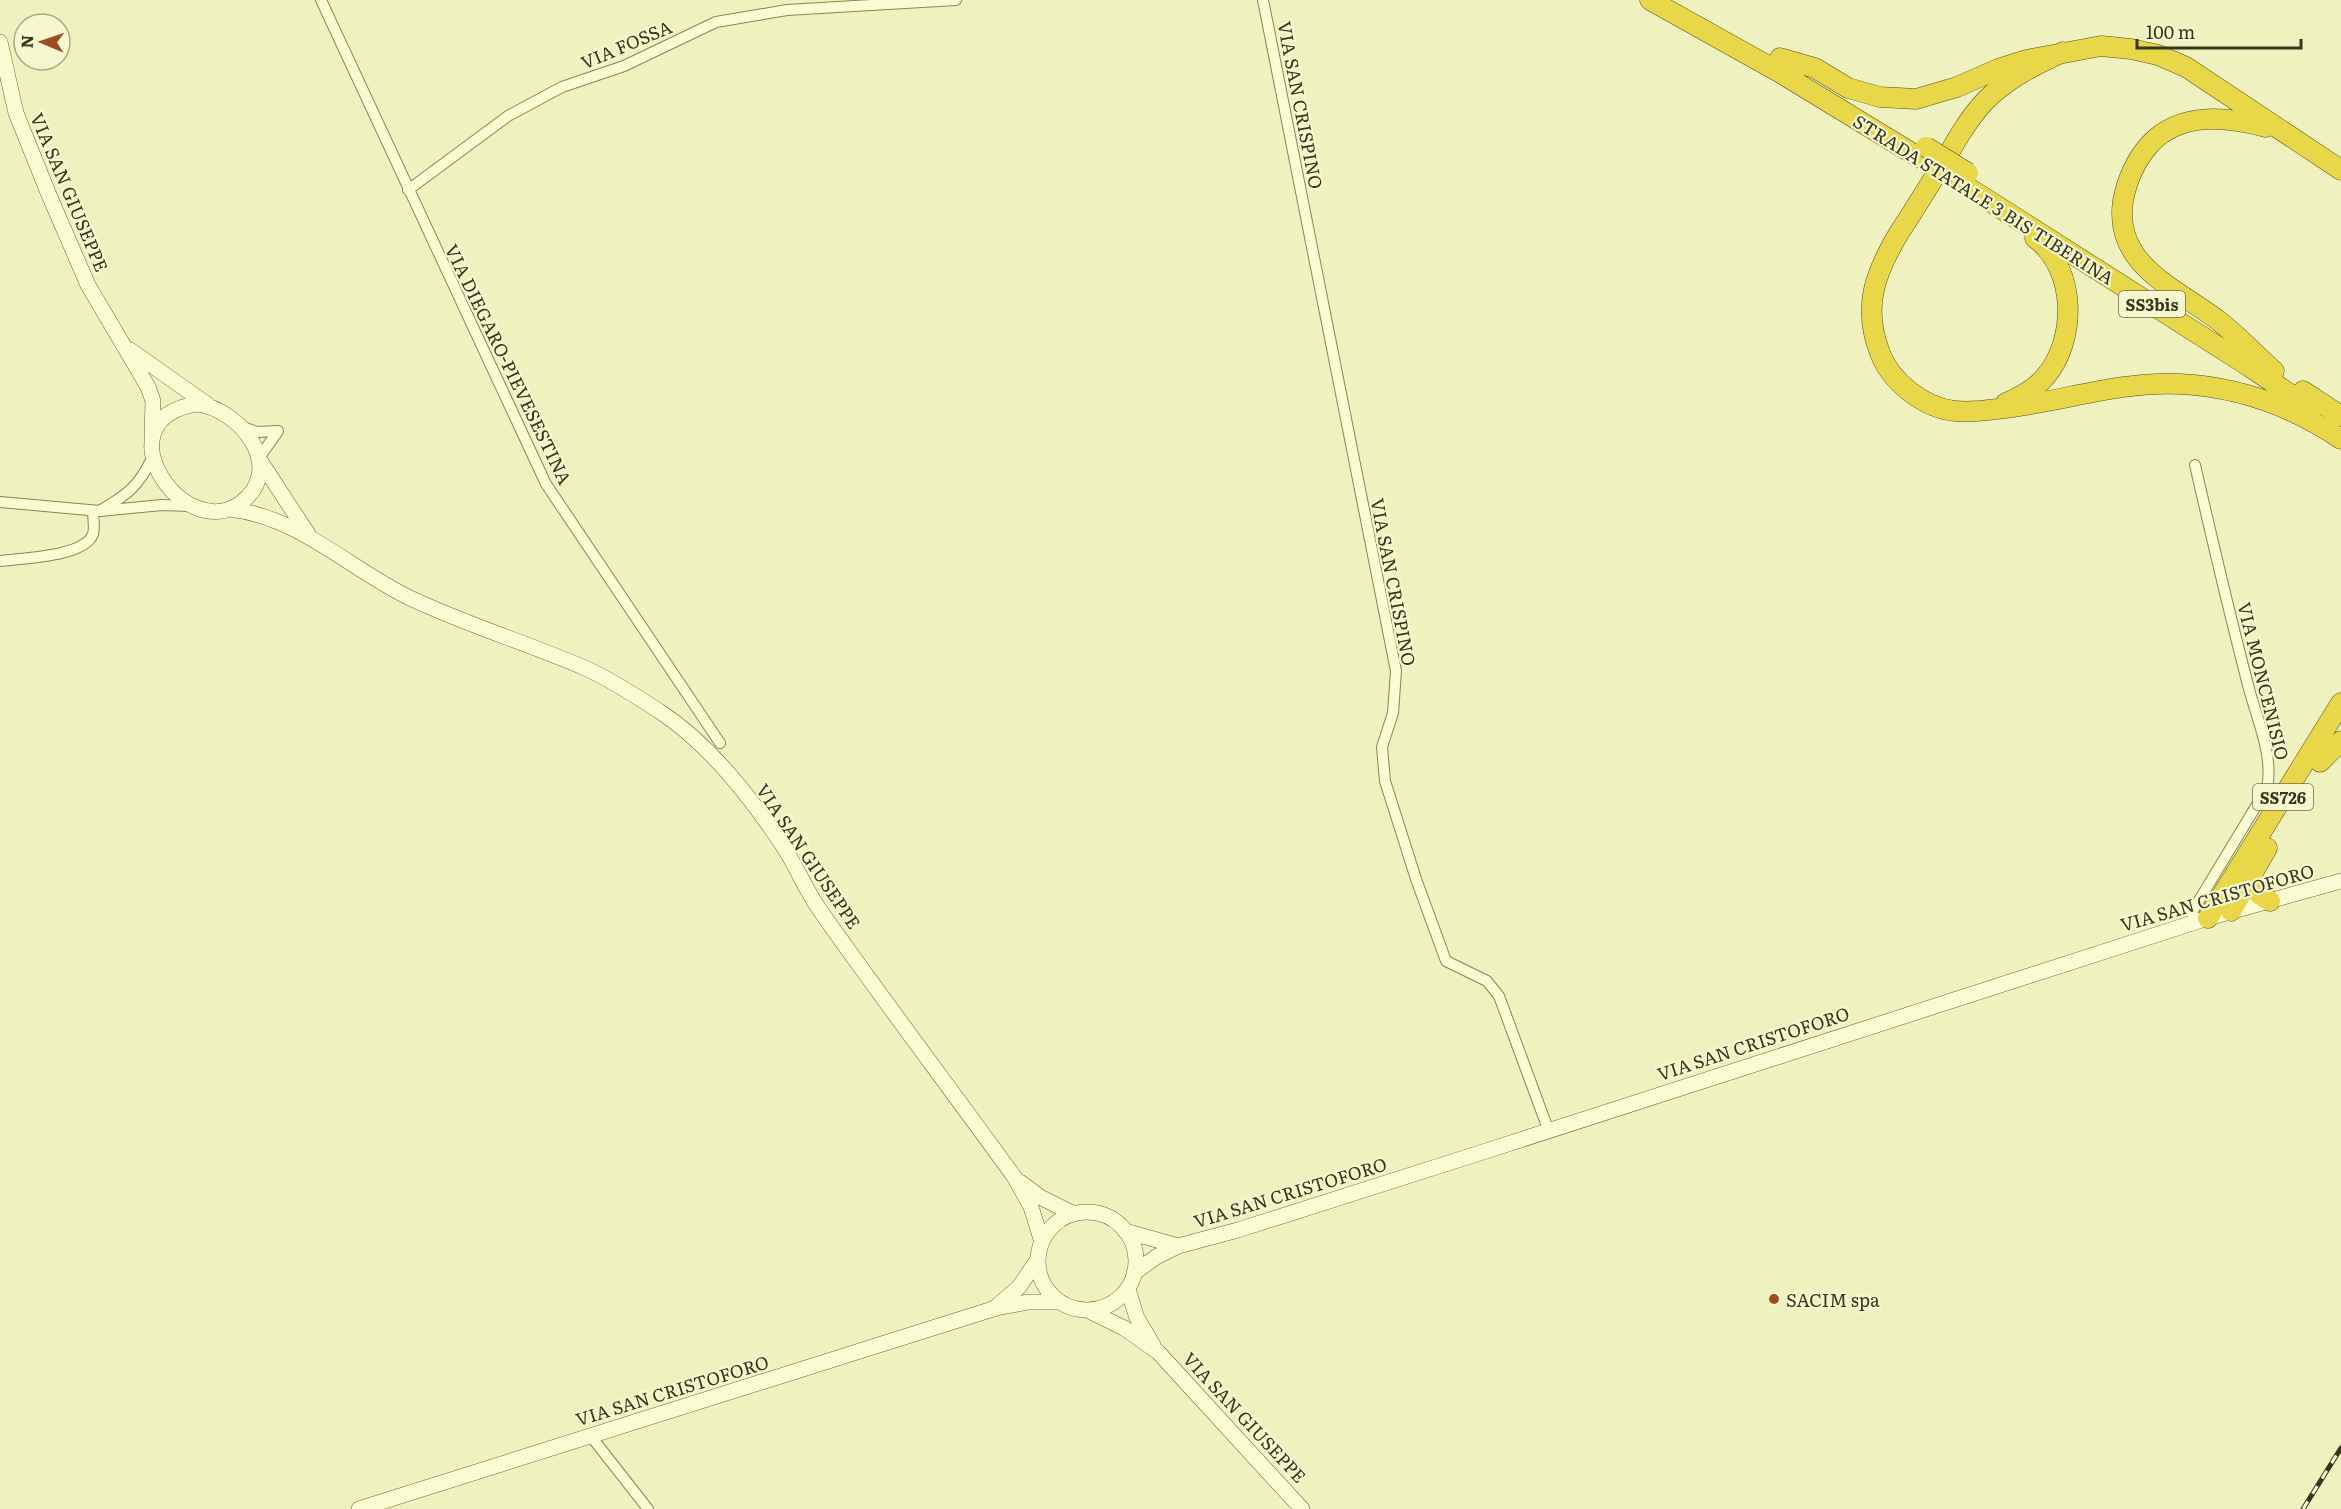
<svg xmlns="http://www.w3.org/2000/svg" width="2341" height="1509" font-family="Literata,serif">
<style>
.lines{fill:none;stroke-linecap:round;stroke-linejoin:round}
.street-casing{stroke:#8b8456;stroke-width:12}
.secondary-casing{stroke:#6c6439;stroke-width:16}
.highway-casing{stroke:#584f2b;stroke-width:21}
.street{stroke:#f9fbd3;stroke-width:10}
.secondary{stroke:#f9fbd3;stroke-width:15}
.highway{stroke:#e7d749;stroke-width:20}
.rail-casing{stroke:#39341c;stroke-width:5}
.rail{stroke:#f5f8cf;stroke-width:3;stroke-dasharray:9;stroke-linecap:butt}
.highway-bridge-casing{stroke:#584f2b;stroke-width:21;stroke-linecap:butt}
.highway-bridge{stroke:#e7d749;stroke-width:20}
.poi-dot{fill:#9e4c22;stroke:#f5f8cf;stroke-width:2}
.labels{text-anchor:middle;dominant-baseline:central;stroke-width:4.5;stroke-linejoin:round;paint-order:stroke}
.shield{fill:#f5f8cf;stroke:#716f52;stroke-width:1.5}
.shield-label{font-size:16px;font-weight:bold;fill:#39341c}
.street-label{font-size:18px;fill:#39341c;stroke:#f5f8cf}
.poi-label{font-size:18px;fill:#39341c;stroke:#f5f8cf;text-anchor:start}
</style>
<rect width="100%" height="100%" fill="#eff1bf"/>
<g class="lines">
<defs>
<path id="street" d="M321 0 546 484 720 743
M1263 0 1396 671 1393 713 1382 747 1385 781 1416 879 1446 961 1487 981 1499 996 1548 1129
M408 190 508 116 562 87 624 66 716 22 787 10 956 0
M241 426 256 432 278 431 259 458
M0 502 100 511 162 505 191 506
M101 510C127 495 139 486 152 458
M0 561C21 558 85 557 93 534 95 528 93 518 93 511
M2195 922 2192 912 2267 788C2274 755 2256 717 2248 685 2229 612 2212 539 2195 465
M590 1435 648 1509"/>
<path id="secondary" d="M0 42 16 113 49 195 88 285 148 387 153 401 152 438
M130 350 208 405
M197 404C240 409 286 467 242 502 184 547 98 419 197 404Z
M259 459 308 534
M230 509C299 517 350 569 410 598 467 625 527 643 585 668 610 679 636 696 659 711 708 743 753 800 785 849 797 868 806 890 819 909 883 1000 950 1088 1015 1178L1031 1207 1042 1242
M1020 1182 1040 1197 1074 1214
M1038 1261a49 49 0 1 1 98 0a49 49 0 1 1-98 0Z
M1125 1231 1178 1246
M1134 1273 1156 1257 1178 1246 1238 1230 1486 1151 2208 918 2341 881
M1128 1289 1137 1318 1153 1345
M997 1306 1019 1287 1038 1259
M1087 1310 1124 1328 1158 1352 1302 1509
M359 1509 996 1308 1028 1302H1060"/>
<path id="highway" d="M1650 0 1779 72 1920 158
M2063 52C2035 65 2008 78 1986 100 1969 118 1957 139 1945 160 1930 184 1915 209 1899 233 1875 273 1862 307 1880 353 1891 382 1924 408 1955 411 1972 413 1989 410 2005 408 2064 401 2121 381 2180 384 2240 387 2292 406 2341 439
M1780 58 1815 68 1848 88 1880 97 1916 99 1957 87 1998 69 2026 60 2101 46 2131 49 2158 55 2186 67 2341 170
M2266 127C2227 117 2181 111 2150 144 2135 161 2127 179 2123 201 2113 266 2178 289 2219 321 2238 336 2256 355 2274 371
M1961 183 2250 367 2312 409
M2303 391 2341 416
M2006 403C2020 397 2035 389 2045 377 2077 340 2077 269 2035 238
M2320 762 2341 741
M2254 869C2252 887 2254 893 2270 901
M2231 911 2267 848
M2208 918 2341 703"/>
</defs>
<use href="#street" class="street-casing"/>
<use href="#secondary" class="secondary-casing"/>
<use href="#highway" class="highway-casing"/>
<use href="#street" class="street"/>
<use href="#secondary" class="secondary"/>
<use href="#highway" class="highway"/>
<defs>
<path id="rail" d="M2303 1509 2341 1448"/>
</defs>
<use href="#rail" class="rail-casing"/>
<use href="#rail" class="rail"/>
<defs>
<path id="highway-bridge" d="M1926 147 1968 173"/>
</defs>
<use href="#highway-bridge" class="highway-bridge-casing"/>
<use href="#highway-bridge" class="highway-bridge"/>
</g>
<circle class="poi-dot" cx="1774" cy="1299" r="6"/>
<g class="labels">
<g class="shield">
<rect x="2119" y="291" width="66" height="26" rx="4.5"/>
<rect x="2253" y="784" width="60" height="26" rx="4.5"/>
</g>
<g class="shield-label">
<text x="2152" y="304">SS3bis</text>
<text x="2283" y="797">SS726</text>
</g>
<g class="street-label">
<text transform="translate(626 44) rotate(-23)">VIA FOSSA</text>
<text transform="translate(1301 105) rotate(79)">VIA SAN CRISPINO</text>
<text transform="translate(70 192) rotate(67)">VIA SAN GIUSEPPE</text>
<text transform="translate(1984 199) rotate(32)">STRADA STATALE 3 BIS TIBERINA</text>
<text transform="translate(509 364) rotate(64)">VIA DIEGARO-PIEVESESTINA</text>
<text transform="translate(1394 582) rotate(79)">VIA SAN CRISPINO</text>
<text transform="translate(2264 681) rotate(76)">VIA MONCENISIO</text>
<text transform="translate(809 856) rotate(56)">VIA SAN GIUSEPPE</text>
<text transform="translate(2217 897) rotate(-16)">VIA SAN CRISTOFORO</text>
<text transform="translate(1753 1043) rotate(-18)">VIA SAN CRISTOFORO</text>
<text transform="translate(1290 1192) rotate(-17)">VIA SAN CRISTOFORO</text>
<text transform="translate(672 1390) rotate(-17)">VIA SAN CRISTOFORO</text>
<text transform="translate(1245 1417) rotate(47)">VIA SAN GIUSEPPE</text>
</g>
<g class="poi-label">
<text x="1786" y="1299">SACIM spa</text>
</g>
</g>
<g transform="translate(42 42) rotate(272)"><circle r="28" fill="#f5f8cf" stroke="#aaaa87" stroke-width="1.5"/>
<path d="M0-4.5L10 22L0 15L-10 22Z" fill="#9e4c22"/>
<text y="-9" font-size="16" font-weight="bold" text-anchor="middle" fill="#39341c">N</text>
</g>
<path d="M2137 39v9h164v-9" fill="none" stroke="#39341c" stroke-width="3"/>
<text x="2146" y="39" font-size="18" fill="#39341c" stroke="#f5f8cf" stroke-width="4.5" paint-order="stroke">100 m</text>
</svg>
